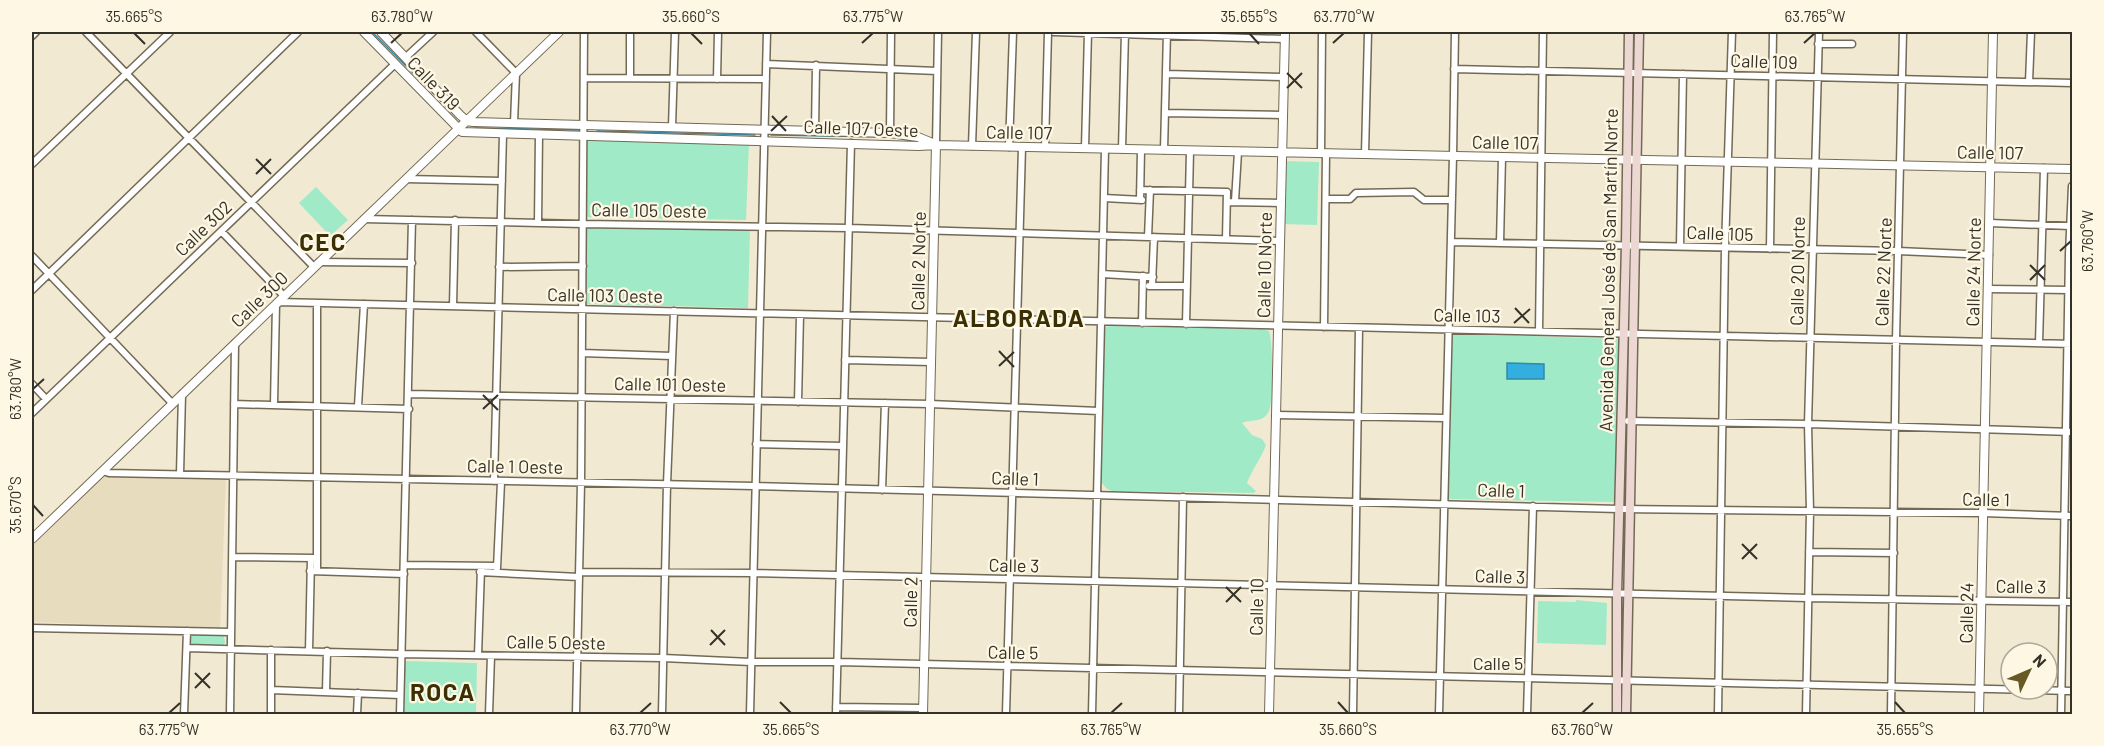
<svg xmlns="http://www.w3.org/2000/svg" width="2104" height="746" font-family="Barlow,sans-serif">
<style>
.built{fill:#e8dcbf}
.green{fill:#a0eac8}
.water{fill:#32afde;stroke:#3389a7;stroke-width:1.5}
.lines{fill:none;stroke-linecap:round;stroke-linejoin:round}
.stream{stroke:#3389a7;stroke-width:1.5}
.minor-casing{stroke:#736a56;stroke-width:9}
.tertiary-casing{stroke:#736a56;stroke-width:10}
.secondary-casing{stroke:#736a56;stroke-width:11}
.minor{stroke:#fff;stroke-width:6}
.tertiary{stroke:#fff;stroke-width:8}
.secondary{stroke:#edd7d3;stroke-width:8}
.ticks{fill:none;stroke:#343128;stroke-width:2}
.labels{text-anchor:middle;dominant-baseline:central;stroke-width:4.5;stroke-linejoin:round;paint-order:stroke}
.street-label{font-size:18px;fill:#343128;stroke:#fef7e4}
.district-label{font-size:24px;font-weight:bold;letter-spacing:1.5px;fill:#3a3004;stroke:#fef7e4}
.neatline{fill:none;stroke:#343128;stroke-width:2}
.ticks-label{font-size:15px;text-anchor:middle;fill:#343128}
</style>
<rect width="100%" height="100%" fill="#f2e9d2"/>
<path class="built" d="M103 475 226 479 220 629 32 622V542Z"/>
<path class="green" d="M583 139 749 142 746 220 584 217Z
M1284 161 1319 162 1317 225 1282 224Z
M316 187 348 220 330 236 299 203Z
M585 227 750 230 748 308 585 304Z
M1109 326 1262 329 1269 331C1273 342 1274 404 1268 413 1261 423 1252 419 1242 423L1252 435 1262 439 1266 445C1261 459 1252 469 1247 483L1256 491 1254 493 1112 491 1107 489 1101 482 1104 334 1106 327Z
M1450 333 1619 339 1616 502 1446 499Z
M1576 600 1607 603 1606 645 1537 643 1538 601 1576 602Z
M190 634H221L224 636 225 643 222 647 190 646Z
M404 661 477 663 476 714H403Z"/>
<path class="water" d="M1507 363 1544 364V379H1507Z"/>
<g class="lines">
<path class="stream" d="M372 32 456 116
M475 128 581 130
M597 131 755 135
M771 135 890 137"/>
<defs>
<path id="minor" d="M86 32 314 267
M476 32 516 73 514 123
M1054 32 1284 39
M32 36 36 32
M1818 44H1852
M405 58 433 32
M766 64 937 71
M1454 69C1660 73 1866 79 2072 83
M1166 74 1284 77
M584 78 766 79
M630 78V32
M717 79 718 32
M2029 82 2031 32
M1165 113 1283 115
M672 127 675 32
M815 131 816 65
M890 133 891 32
M936 145 938 32
M972 146 976 32
M1009 147 1013 32
M1045 147 1048 32
M1085 148 1088 32
M1122 149 1125 32
M1164 150 1167 32
M1321 153 1322 32
M1365 154 1368 32
M32 164 170 32
M406 179 502 181
M1140 190 1227 192 1226 239
M1104 198 1142 200
M1326 199H1350L1356 193 1414 192 1424 200H1451
M1140 200 1141 150
M1235 201 1238 152
M1227 202 1281 203
M364 219 583 224 849 228 1280 241
M538 222 539 135
M1990 223 2070 226
M222 232 284 296
M1148 237 1150 190
M1451 242 1898 251 1989 255
M1500 243 1502 157
M1680 246 1683 74
M1770 249 1773 32
M32 256 172 403
M319 262 412 263
M499 267 583 266
M1102 274 1153 277
M1149 286H1187
M1152 286 1154 237
M1988 289 2069 290
M32 290 298 32
M278 302 2072 344
M453 306 455 220
M1142 323 1143 276
M1186 324 1190 151
M1324 327 1326 154
M1539 331 1543 32
M2039 343 2044 168
M582 353 672 356
M845 360 931 362
M32 384 46 399
M409 394 930 404 1099 411
M798 402 800 315
M234 404 409 409
M274 404 276 304
M358 406 364 304
M32 413 395 64
M1276 415 1445 418
M1628 421 1808 424 2072 432
M756 444 843 446
M103 471 109 473 754 486 1619 509 1983 513 2072 516
M180 474 182 394
M494 481 503 134
M882 490 885 403
M1809 552 1894 553
M232 557 313 558
M404 565 497 566
M497 568 501 482
M310 571 404 574
M317 571V303
M480 572 579 577
M579 572 753 573 1808 598 2072 602
M32 628 231 632
M187 648 401 654 663 658 751 662H838L2072 691
M309 651 311 558
M478 655 481 569
M271 690 400 695
M326 692 327 651
M836 707 923 708
M184 714 187 631
M230 714 235 343
M271 714V650
M357 714 358 693
M400 714 412 220
M489 714 491 656
M576 714 581 483 584 32
M662 714 667 484 674 311
M750 714 767 32
M836 714 851 143
M1006 714 1022 147
M1092 714 1105 149
M1179 714 1183 497
M1353 714 1359 328
M1439 714 1453 156 1455 32
M1527 714 1533 506
M1718 714 1725 248 1732 32
M1806 714 1810 511 1808 424 1819 32
M1891 714 1896 340 1903 32
M2061 714 2069 254 2072 186"/>
<path id="tertiary" d="M364 32 462 132 919 146 936 145 2072 169
M381 32 460 115 467 121 473 122 890 133 918 137 935 144
M32 539 559 32
M923 714 936 145
M1269 714 1285 32
M1979 714 1993 32"/>
<path id="secondary" d="M1617 714V594L1626 245 1629 32
M1626 714 1639 32"/>
</defs>
<use href="#minor" class="minor-casing"/>
<use href="#tertiary" class="tertiary-casing"/>
<use href="#secondary" class="secondary-casing"/>
<use href="#minor" class="minor"/>
<use href="#tertiary" class="tertiary"/>
<use href="#secondary" class="secondary"/>
</g>
<path class="ticks" d="M134 33 145 44M691 33 702 44M1249 33 1259 44M391 43 402 33M862 43 873 33M1333 43 1344 33M1804 43 1815 33M1287 73 1302 88M1287 88 1302 73M772 116 786 131M771 131 787 116M256 159 271 174M256 174 271 159M2060 251 2071 241M2030 265 2045 280M2030 280 2045 265M1515 308 1529 323M1514 323 1530 309M999 351 1014 367M999 366 1014 352M33 389 44 379M483 395 498 410M483 409 498 395M33 505 43 516M1742 544 1757 559M1742 559 1757 544M1226 587 1241 602M1226 602 1241 587M711 630 725 645M710 645 725 630M195 673 210 688M195 688 210 673M780 702 791 713M1338 702 1348 713M1895 702 1905 713M169 713 180 703M640 713 651 703M1111 713 1122 703M1582 713 1593 703"/>
<g class="labels">
<g class="street-label">
<text transform="translate(1764 61) rotate(2)">Calle 109</text>
<text transform="translate(434 83) rotate(46)">Calle 319</text>
<text transform="translate(861 128) rotate(2)">Calle 107 Oeste</text>
<text transform="translate(1019 132) rotate(1)">Calle 107</text>
<text transform="translate(1505 142) rotate(1)">Calle 107</text>
<text transform="translate(1990 152) rotate(1)">Calle 107</text>
<text transform="translate(649 210) rotate(1)">Calle 105 Oeste</text>
<text transform="translate(203 228) rotate(-44)">Calle 302</text>
<text transform="translate(1720 233) rotate(2)">Calle 105</text>
<text transform="translate(918 261) rotate(-89)">Calle 2 Norte</text>
<text transform="translate(1264 265) rotate(-89)">Calle 10 Norte</text>
<text transform="translate(1608 270) rotate(-89)">Avenida General José de San Martín Norte</text>
<text transform="translate(1797 271) rotate(-89)">Calle 20 Norte</text>
<text transform="translate(1883 272) rotate(-88)">Calle 22 Norte</text>
<text transform="translate(1973 272) rotate(-89)">Calle 24 Norte</text>
<text transform="translate(605 295) rotate(1)">Calle 103 Oeste</text>
<text transform="translate(259 299) rotate(-44)">Calle 300</text>
<text transform="translate(1467 315) rotate(1)">Calle 103</text>
<text transform="translate(670 384) rotate(1)">Calle 101 Oeste</text>
<text transform="translate(515 466) rotate(1)">Calle 1 Oeste</text>
<text transform="translate(1015 478) rotate(2)">Calle 1</text>
<text transform="translate(1501 490) rotate(2)">Calle 1</text>
<text transform="translate(1986 499) rotate(1)">Calle 1</text>
<text transform="translate(1014 565) rotate(1)">Calle 3</text>
<text transform="translate(1500 576) rotate(2)">Calle 3</text>
<text transform="translate(2021 586) rotate(1)">Calle 3</text>
<text transform="translate(910 602) rotate(-89)">Calle 2</text>
<text transform="translate(1256 607) rotate(-89)">Calle 10</text>
<text transform="translate(1966 613) rotate(-89)">Calle 24</text>
<text transform="translate(556 642) rotate(1)">Calle 5 Oeste</text>
<text transform="translate(1013 652) rotate(1)">Calle 5</text>
<text x="1498" y="663">Calle 5</text>
</g>
<g class="district-label">
<text x="323" y="241">CEC</text>
<text x="1019" y="317">ALBORADA</text>
<text x="443" y="691">ROCA</text>
</g>
</g>
<rect width="2104" height="746" fill="none" stroke="#fef7e4" stroke-width="66"/>
<g transform="translate(2029 671) rotate(46)"><circle r="28" fill="#fef7e4" stroke="#ada899" stroke-width="1.5"/>
<path d="M0-4.5L10 22L0 15L-10 22Z" fill="#665926"/>
<text y="-9" font-size="16" font-weight="bold" text-anchor="middle" fill="#343128">N</text>
</g>
<rect x="33" y="33" width="2038" height="680" class="neatline"/>
<g class="ticks-label">
<text x="134" y="22">35.665°S</text>
<text x="402" y="22">63.780°W</text>
<text x="691" y="22">35.660°S</text>
<text x="873" y="22">63.775°W</text>
<text x="1249" y="22">35.655°S</text>
<text x="1344" y="22">63.770°W</text>
<text x="1815" y="22">63.765°W</text>
<text transform="translate(2088 241) rotate(-90)" y="5">63.760°W</text>
<text transform="translate(16 389) rotate(-90)" y="5">63.780°W</text>
<text transform="translate(16 505) rotate(-90)" y="5">35.670°S</text>
<text x="169" y="735">63.775°W</text>
<text x="640" y="735">63.770°W</text>
<text x="791" y="735">35.665°S</text>
<text x="1111" y="735">63.765°W</text>
<text x="1348" y="735">35.660°S</text>
<text x="1582" y="735">63.760°W</text>
<text x="1905" y="735">35.655°S</text>
</g>
</svg>
